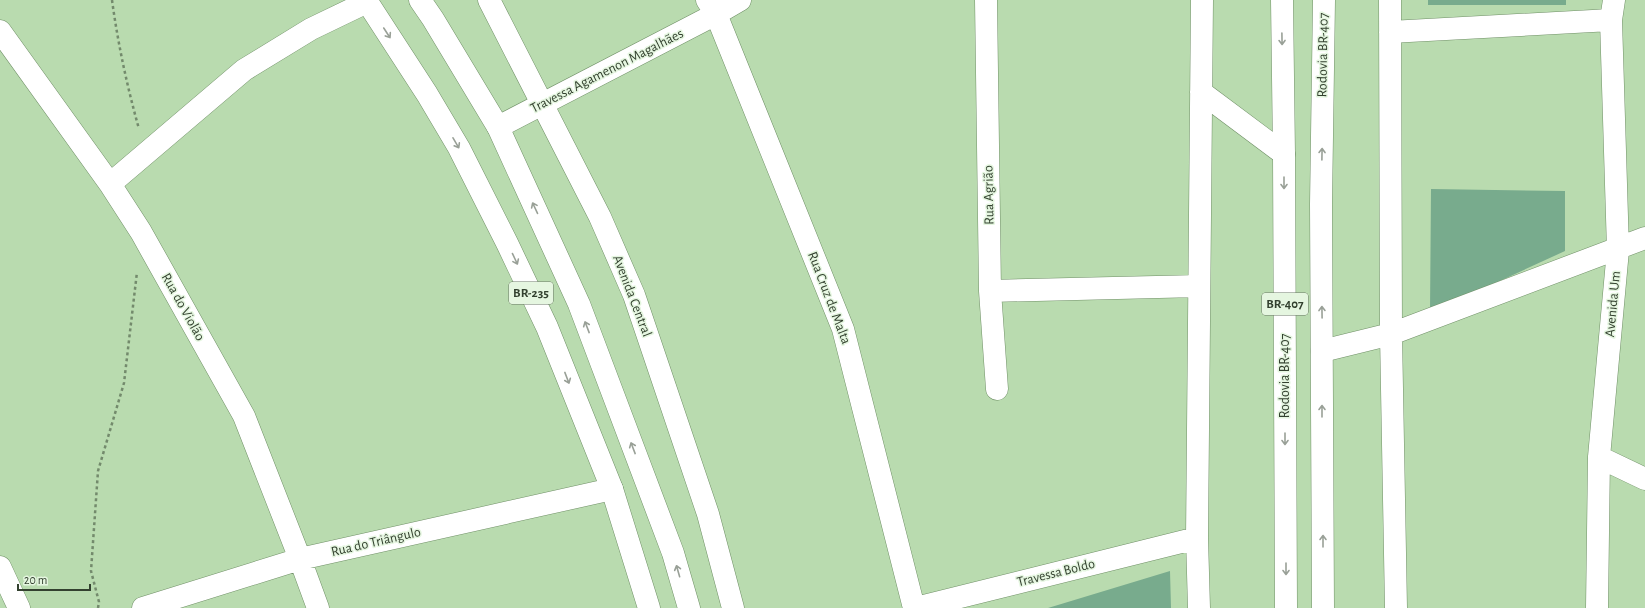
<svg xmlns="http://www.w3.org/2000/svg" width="1645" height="608" font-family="'Alegreya Sans',sans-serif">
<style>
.building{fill:#78ab8d}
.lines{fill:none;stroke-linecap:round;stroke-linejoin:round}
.minor-casing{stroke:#709067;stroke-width:23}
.primary-casing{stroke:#709067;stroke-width:23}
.trunk-casing{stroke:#709067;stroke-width:23}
.path{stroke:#738a6c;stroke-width:2.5;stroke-dasharray:3 3;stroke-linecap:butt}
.minor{stroke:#fff;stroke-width:22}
.primary{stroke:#fff;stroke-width:22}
.trunk{stroke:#fff;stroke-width:22}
.oneway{stroke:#99a097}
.labels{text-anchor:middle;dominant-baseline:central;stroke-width:3;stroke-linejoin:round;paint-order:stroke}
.shield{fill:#e5f6e0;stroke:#687764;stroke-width:1}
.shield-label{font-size:13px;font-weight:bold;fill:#33412f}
.street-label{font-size:14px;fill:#33412f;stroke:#e5f6e0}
</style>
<rect width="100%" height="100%" fill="#b9dbaf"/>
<path class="building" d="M1428 0H1566V5H1428Z
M1431 189 1565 191V251L1430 313Z
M1170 571 1171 608H1048Z"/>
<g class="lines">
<defs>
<path id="minor" d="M489 0 600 217 634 295 708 514 733 608
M707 0 716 14 843 329 914 608
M986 0 990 291 997 389
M1390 0 1391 334 1396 608
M0 31 110 184 141 232 244 416 300 559 318 608
M1390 32 1611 20
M1201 92 1284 154
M498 127 716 14 740 0
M110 184 244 70 311 29 367 2
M990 291 1199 286
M1322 351 1391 334 1645 238
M1599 457 1645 479
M0 567 19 608
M143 608 300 559 612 489
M916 608 1197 538
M1199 608 1197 538 1202 0
M1597 608 1599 457 1618 250 1611 20 1614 0"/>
<path id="primary" d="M366 0 427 94 459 148 507 243 547 327 612 489 649 608
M420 0 433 19 498 127 579 304 673 553 689 608"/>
<path id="trunk" d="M1282 0 1284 154 1286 608
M1323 608 1321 204 1324 0"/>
</defs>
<use href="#minor" class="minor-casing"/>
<use href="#primary" class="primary-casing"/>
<use href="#trunk" class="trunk-casing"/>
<path class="path" d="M112 0C118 44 127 86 139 129
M98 608 99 602 91 571 98 471 124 383 137 272"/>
<use href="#minor" class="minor"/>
<use href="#primary" class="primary"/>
<use href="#trunk" class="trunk"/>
</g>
<defs><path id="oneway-shaft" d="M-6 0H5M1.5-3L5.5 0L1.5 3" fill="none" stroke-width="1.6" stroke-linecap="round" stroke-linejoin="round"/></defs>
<g class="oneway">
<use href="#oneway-shaft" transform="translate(387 33) rotate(57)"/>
<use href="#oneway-shaft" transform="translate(1282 39) rotate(89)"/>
<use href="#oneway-shaft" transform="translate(456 143) rotate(60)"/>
<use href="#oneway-shaft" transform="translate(1322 154) rotate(-89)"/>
<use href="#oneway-shaft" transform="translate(1284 183) rotate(90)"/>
<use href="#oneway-shaft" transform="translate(535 208) rotate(-115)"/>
<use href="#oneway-shaft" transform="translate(515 259) rotate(65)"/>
<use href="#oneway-shaft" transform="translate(1322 312) rotate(-91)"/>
<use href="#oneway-shaft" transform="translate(587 327) rotate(-111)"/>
<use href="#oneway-shaft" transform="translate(567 378) rotate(69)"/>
<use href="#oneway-shaft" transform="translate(1322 411) rotate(-90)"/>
<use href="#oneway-shaft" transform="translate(1285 439) rotate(90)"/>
<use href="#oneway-shaft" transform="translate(633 448) rotate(-111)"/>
<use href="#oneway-shaft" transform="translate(1323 541) rotate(-90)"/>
<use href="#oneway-shaft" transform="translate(1286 569) rotate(90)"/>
<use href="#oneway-shaft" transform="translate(678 571) rotate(-106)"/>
</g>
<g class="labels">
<g class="shield">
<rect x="509" y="282" width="44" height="22" rx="3"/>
<rect x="1262" y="293" width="46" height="22" rx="3"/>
</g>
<g class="shield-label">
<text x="531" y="293">BR-235</text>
<text x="1285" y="304">BR-407</text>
</g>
<g class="street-label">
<text transform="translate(1323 55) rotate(-89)">Rodovia BR-407</text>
<text transform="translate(607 71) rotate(-27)">Travessa Agamenon Magalhães</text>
<text transform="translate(989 195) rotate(-91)">Rua Agrião</text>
<text transform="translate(632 296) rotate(69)">Avenida Central</text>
<text transform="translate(829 298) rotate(69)">Rua Cruz de Malta</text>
<text transform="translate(1613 304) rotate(-85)">Avenida Um</text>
<text transform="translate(183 307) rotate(61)">Rua do Violão</text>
<text transform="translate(1285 376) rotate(-90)">Rodovia BR-407</text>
<text transform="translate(376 542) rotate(-13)">Rua do Triângulo</text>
<text transform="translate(1056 573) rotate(-14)">Travessa Boldo</text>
</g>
</g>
<path d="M18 584v6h72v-6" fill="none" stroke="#33412f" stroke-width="2"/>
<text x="24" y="584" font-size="12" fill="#33412f" stroke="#e5f6e0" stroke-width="3" paint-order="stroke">20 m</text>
</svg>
